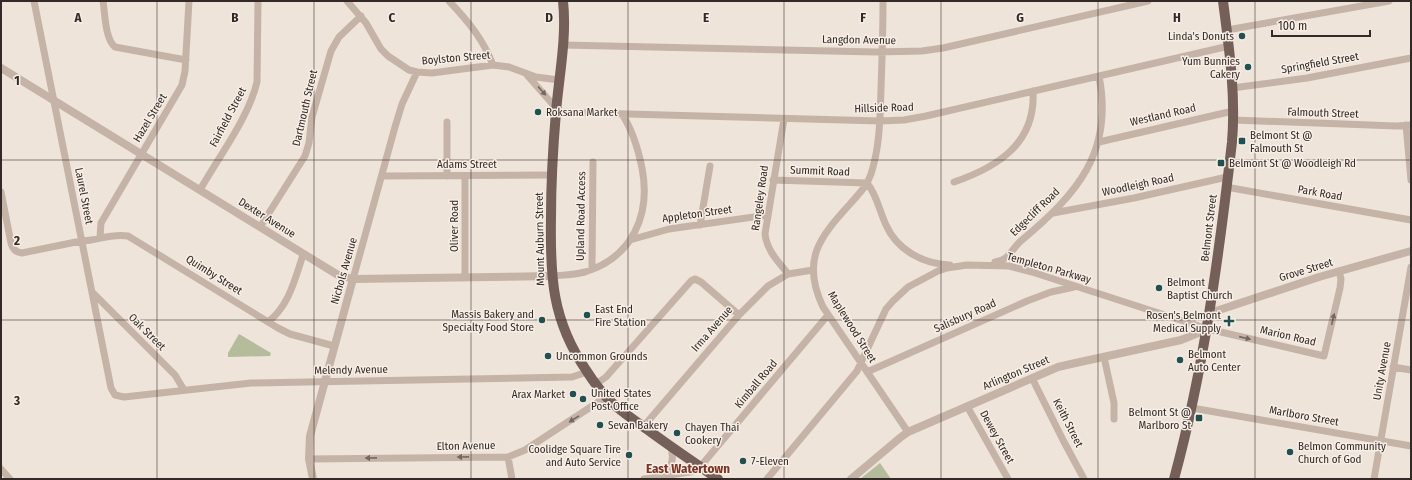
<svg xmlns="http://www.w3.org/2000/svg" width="1412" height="480" font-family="'Fira Sans Condensed',sans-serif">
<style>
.green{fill:#b4bc9b}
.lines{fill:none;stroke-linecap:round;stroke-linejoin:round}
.minor{stroke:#c6b3a7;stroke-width:7}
.tertiary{stroke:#c6b3a7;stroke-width:8}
.primary{stroke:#746059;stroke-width:10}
.oneway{fill:#756861}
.grid{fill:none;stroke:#332a27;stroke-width:1;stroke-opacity:0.55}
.poi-dot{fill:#205050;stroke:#f7eee6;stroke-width:1.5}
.labels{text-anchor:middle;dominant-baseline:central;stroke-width:3;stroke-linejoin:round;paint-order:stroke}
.poi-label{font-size:11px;fill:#332a27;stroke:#f7eee6;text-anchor:start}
.street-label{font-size:11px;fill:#332a27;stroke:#f7eee6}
.quarter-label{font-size:13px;font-weight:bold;fill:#7b3527;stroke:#f7eee6}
.grid-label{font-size:13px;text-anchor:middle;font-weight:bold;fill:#332a27;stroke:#f7eee6;stroke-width:3;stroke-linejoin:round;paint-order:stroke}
</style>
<rect width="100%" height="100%" fill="#efe4da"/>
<path class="green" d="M239 334 271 353 270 356 228 357V353Z
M880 463 891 479H860Z"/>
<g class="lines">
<path class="minor" d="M34 1 111 388 115 395 124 397 251 383 572 377 587 372
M103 1C105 13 105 39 115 47L186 60
M347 1 366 23 381 49 388 56 409 70 417 72 432 73 493 65 509 67 536 77 559 80
M449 1C468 21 483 39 493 65
M883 1C883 30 882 60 881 89 880 118 880 146 871 174 867 186 858 195 850 204 819 238 801 260 823 307L908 432
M1227 30 1389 1
M563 45 876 52 922 51 943 48 1148 1
M527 75 556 108
M1232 88 1307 78 1411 58
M556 112 880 121 904 120 926 116 1229 46
M784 119 765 234C767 251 778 261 788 274
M1234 120 1396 126 1411 125
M447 122V176
M1406 125 1411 180
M1099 142 1233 111
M382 176 552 175
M465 176V277
M773 180 867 183C877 195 879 210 886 225 897 250 923 264 950 265
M954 182C998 167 1036 143 1033 91
M1226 187 1411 220
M200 190C218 158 249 117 257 82L258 1
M1 192 11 243C13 250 16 252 22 253L81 241C98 241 109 233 128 236L278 328 290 334 334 346
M1053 213 1134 198 1227 177
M700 225 710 166
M260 227 305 156 309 143 312 117 331 51 339 37 361 16
M100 237 101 223 182 85 185 71 189 1
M630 240 669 229 768 215
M995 262C1009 261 1011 249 1022 240 1077 194 1114 152 1099 76
M592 269 593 162
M552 276C563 275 574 275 585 272 633 257 651 214 642 168 638 148 633 131 622 114
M353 279 395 127 402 104 417 72
M92 292 175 375 184 390
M268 322C289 306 295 279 303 255
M1104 357 1114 403V419
M1393 367 1411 370
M867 372 1027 301 1051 292 1074 287
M1032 378 1063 440 1084 479
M596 384 606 377 691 281 695 279 701 282 739 315
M967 406 1008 479
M1192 408 1411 446
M643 427 739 315 768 286 788 274 813 270
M508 457 512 479
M309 459 508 457 525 450 606 397
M1 469 10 479
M662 476C672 469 675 457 670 445
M644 479 690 472 700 467 828 315
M767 479 857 371 886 309 893 301 908 287 938 271 947 268 967 265 1009 266 1032 272 1208 329 1324 356 1340 288 1341 279 1339 271
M1374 479 1411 267"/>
<path class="tertiary" d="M1 68 338 275 353 279 552 276
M1210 313 1319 277 1411 251
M313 479 309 459 310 436 353 279
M851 479 901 437 908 432 1058 367 1071 364 1181 340 1208 329"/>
<path class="primary" d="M563 1C567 38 559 75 556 112 553 147 551 182 551 218 550 277 552 320 586 370 593 381 601 392 610 401 622 412 635 421 648 430 671 447 695 463 718 479
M1174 479C1204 369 1219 255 1232 142 1236 95 1229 47 1223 1"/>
</g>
<defs><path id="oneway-solid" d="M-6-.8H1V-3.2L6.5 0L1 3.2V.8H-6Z"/></defs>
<g class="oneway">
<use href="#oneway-solid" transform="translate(542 91) rotate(48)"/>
<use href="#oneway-solid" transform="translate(1333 319) rotate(-77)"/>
<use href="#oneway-solid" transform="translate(1245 338) rotate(13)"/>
<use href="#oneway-solid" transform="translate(574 419) rotate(148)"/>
<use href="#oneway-solid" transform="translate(463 457) rotate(179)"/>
<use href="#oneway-solid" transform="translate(371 458) rotate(179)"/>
</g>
<path class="grid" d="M157 1V479M314 1V479M471 1V479M628 1V479M784 1V479M941 1V479M1098 1V479M1255 1V479M1 160H1411M1 320H1411"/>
<g class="poi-dot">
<circle cx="1242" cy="36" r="4"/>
<circle cx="1248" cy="67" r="4"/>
<circle cx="538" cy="112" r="4"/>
<rect x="1238" y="137" width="8" height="8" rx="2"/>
<rect x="1217" y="159" width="8" height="8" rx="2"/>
<circle cx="1159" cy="288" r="4"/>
<circle cx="587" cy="315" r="4"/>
<circle cx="542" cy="320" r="4"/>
<path d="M1227 315h4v4h4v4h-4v4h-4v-4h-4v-4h4z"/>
<circle cx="548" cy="356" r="4"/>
<circle cx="1180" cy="360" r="4"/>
<circle cx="573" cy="394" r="4"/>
<circle cx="583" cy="399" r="4"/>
<rect x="1195" y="414" width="8" height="8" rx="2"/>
<circle cx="600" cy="425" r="4"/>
<circle cx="677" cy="433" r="4"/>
<circle cx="1290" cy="452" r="4"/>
<circle cx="629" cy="455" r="4"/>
<circle cx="743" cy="461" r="4"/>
</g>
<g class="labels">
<g class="poi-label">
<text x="1234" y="36" text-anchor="end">Linda's Donuts</text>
<text x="1240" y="61" text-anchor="end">Yum Bunnies<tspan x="1240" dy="13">Cakery</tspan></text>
<text x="546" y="112">Roksana Market</text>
<text x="1250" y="135">Belmont St @<tspan x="1250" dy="13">Falmouth St</tspan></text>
<text x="1229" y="163">Belmont St @ Woodleigh Rd</text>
<text x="1167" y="282">Belmont<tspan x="1167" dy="13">Baptist Church</tspan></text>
<text x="595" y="309">East End<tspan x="595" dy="13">Fire Station</tspan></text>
<text x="534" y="314" text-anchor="end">Massis Bakery and<tspan x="534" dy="13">Specialty Food Store</tspan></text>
<text x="1221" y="315" text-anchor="end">Rosen's Belmont<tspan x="1221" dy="13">Medical Supply</tspan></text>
<text x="1188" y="354">Belmont<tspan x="1188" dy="13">Auto Center</tspan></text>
<text x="556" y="356">Uncommon Grounds</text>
<text x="591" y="393">United States<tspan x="591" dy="13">Post Office</tspan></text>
<text x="565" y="394" text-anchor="end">Arax Market</text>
<text x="1191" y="412" text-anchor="end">Belmont St @<tspan x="1191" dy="13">Marlboro St</tspan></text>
<text x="608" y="425">Sevan Bakery</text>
<text x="685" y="427">Chayen Thai<tspan x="685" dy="13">Cookery</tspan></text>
<text x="1298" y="446">Belmon Community<tspan x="1298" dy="13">Church of God</tspan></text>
<text x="621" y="449" text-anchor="end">Coolidge Square Tire<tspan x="621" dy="13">and Auto Service</tspan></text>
<text x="751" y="461">7-Eleven</text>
</g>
<g class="street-label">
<text transform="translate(859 40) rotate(1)">Langdon Avenue</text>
<text transform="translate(456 58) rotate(-5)">Boylston Street</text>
<text transform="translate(1320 63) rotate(-10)">Springfield Street</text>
<text transform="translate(305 108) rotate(-77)">Dartmouth Street</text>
<text transform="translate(884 108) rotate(-2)">Hillside Road</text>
<text transform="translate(1323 113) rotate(2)">Falmouth Street</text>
<text transform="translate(1163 115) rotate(-13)">Westland Road</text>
<text transform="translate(228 117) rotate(-62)">Fairfield Street</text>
<text transform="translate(150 118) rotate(-59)">Hazel Street</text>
<text x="467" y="164">Adams Street</text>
<text transform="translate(820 171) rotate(2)">Summit Road</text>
<text transform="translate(1138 185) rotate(-12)">Woodleigh Road</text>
<text transform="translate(1320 193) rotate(10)">Park Road</text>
<text transform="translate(84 196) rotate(79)">Laurel Street</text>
<text transform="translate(760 198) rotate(-82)">Rangeley Road</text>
<text transform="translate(1035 212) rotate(-44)">Edgecliff Road</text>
<text transform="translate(697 214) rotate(-8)">Appleton Street</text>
<text transform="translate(581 216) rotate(-89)">Upland Road Access</text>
<text transform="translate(267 218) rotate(32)">Dexter Avenue</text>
<text transform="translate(454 226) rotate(-90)">Oliver Road</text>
<text transform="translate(1209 228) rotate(-83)">Belmont Street</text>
<text transform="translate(540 239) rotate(-91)">Mount Auburn Street</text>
<text transform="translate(1049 268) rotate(16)">Templeton Parkway</text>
<text transform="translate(1306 270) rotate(-17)">Grove Street</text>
<text transform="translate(344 271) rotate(-74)">Nichols Avenue</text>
<text transform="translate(214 275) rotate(32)">Quimby Street</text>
<text transform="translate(965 316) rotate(-24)">Salisbury Road</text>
<text transform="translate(852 327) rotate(58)">Maplewood Street</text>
<text transform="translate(712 329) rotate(-49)">Irma Avenue</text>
<text transform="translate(147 332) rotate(45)">Oak Street</text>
<text transform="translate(1288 336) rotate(13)">Marion Road</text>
<text transform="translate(351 370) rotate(-1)">Melendy Avenue</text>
<text transform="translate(1382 371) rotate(-80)">Unity Avenue</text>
<text transform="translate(1016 373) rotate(-23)">Arlington Street</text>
<text transform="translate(756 384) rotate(-50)">Kimball Road</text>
<text transform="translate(1304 416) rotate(10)">Marlboro Street</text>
<text transform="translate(1068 423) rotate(63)">Keith Street</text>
<text transform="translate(997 437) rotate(61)">Dewey Street</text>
<text transform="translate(466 446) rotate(-1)">Elton Avenue</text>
</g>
<g class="quarter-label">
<text x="688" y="468">East Watertown</text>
</g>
</g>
<g class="grid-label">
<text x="78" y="22">A</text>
<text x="235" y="22">B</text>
<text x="392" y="22">C</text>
<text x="549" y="22">D</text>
<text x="706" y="22">E</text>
<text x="863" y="22">F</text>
<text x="1020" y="22">G</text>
<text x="1177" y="22">H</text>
<text x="17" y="85">1</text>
<text x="17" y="245">2</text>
<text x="17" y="405">3</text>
</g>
<rect width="1412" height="480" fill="none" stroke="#332a27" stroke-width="4"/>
<path d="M1272 30v6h98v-6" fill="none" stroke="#332a27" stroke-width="2"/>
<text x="1278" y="30" font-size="12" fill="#332a27" stroke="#f7eee6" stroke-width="3" paint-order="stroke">100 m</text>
</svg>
